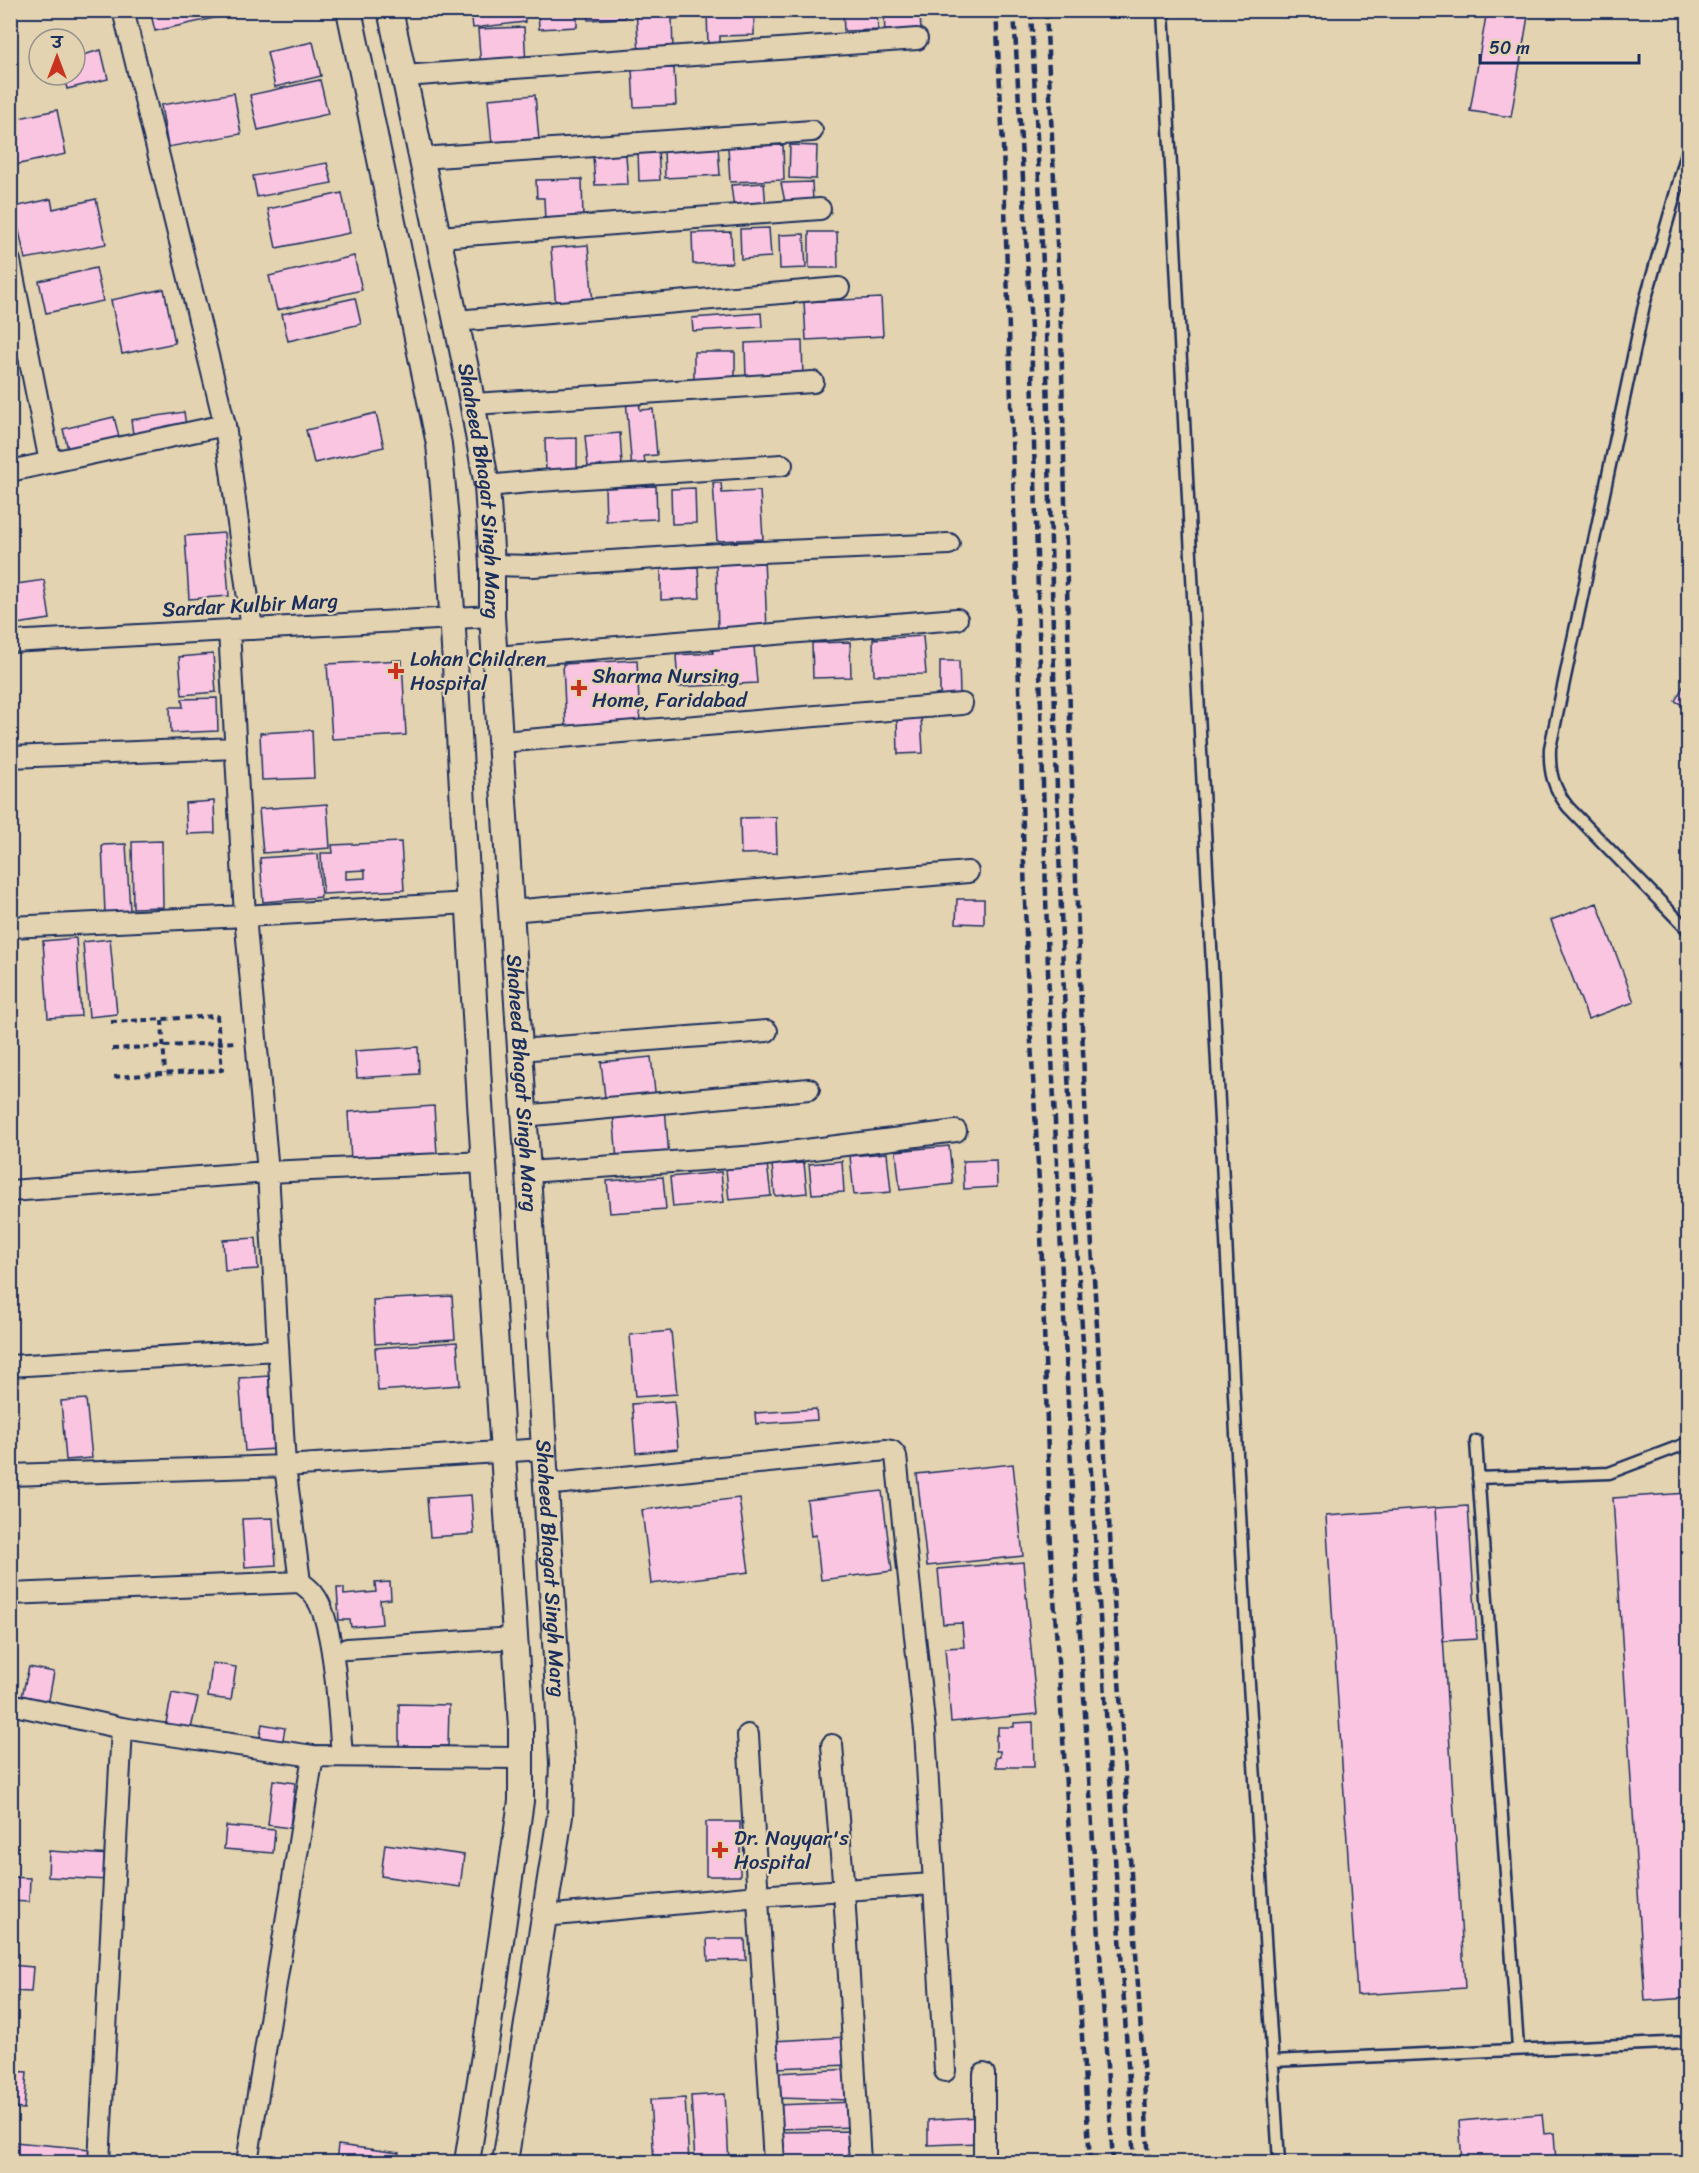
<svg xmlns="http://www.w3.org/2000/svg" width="1699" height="2173" font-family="Sriracha,'Playpen Sans Deva',sans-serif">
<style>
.building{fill:#fac5e1;stroke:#1b2f5e;stroke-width:1.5;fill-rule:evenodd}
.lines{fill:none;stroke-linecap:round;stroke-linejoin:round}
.service-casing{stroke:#1b2f5e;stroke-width:15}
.minor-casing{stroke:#1b2f5e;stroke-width:24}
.tertiary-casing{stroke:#1b2f5e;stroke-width:28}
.path{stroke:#1b2f5e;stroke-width:4;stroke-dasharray:6 4.5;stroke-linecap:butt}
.service{stroke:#e4d3b0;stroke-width:10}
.minor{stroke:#e4d3b0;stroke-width:20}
.tertiary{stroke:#e4d3b0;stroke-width:24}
.rail{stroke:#1b2f5e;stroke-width:4.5;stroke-dasharray:9 4.5;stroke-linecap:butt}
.poi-dot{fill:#c8321e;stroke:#e4d3b0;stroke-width:2}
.labels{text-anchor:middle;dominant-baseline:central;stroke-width:4.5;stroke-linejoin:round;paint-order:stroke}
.street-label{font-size:21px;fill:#1b2f5e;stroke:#e4d3b0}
.poi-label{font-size:21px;fill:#1b2f5e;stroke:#e4d3b0;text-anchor:start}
</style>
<rect width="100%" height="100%" fill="#e4d3b0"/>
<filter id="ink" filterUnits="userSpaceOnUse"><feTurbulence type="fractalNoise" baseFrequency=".0167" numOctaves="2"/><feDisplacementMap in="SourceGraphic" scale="12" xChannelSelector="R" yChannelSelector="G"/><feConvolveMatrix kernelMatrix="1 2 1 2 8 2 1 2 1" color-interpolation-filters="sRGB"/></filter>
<g filter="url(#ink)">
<path class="building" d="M150 10H218L219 17 155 31Z
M471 10H524L525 22 473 28Z
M538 10H577V27L539 29Z
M588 10H625V18L588 20Z
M636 10H683V18L672 19 673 51 639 53Z
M707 10H754V35L720 36V46L708 47Z
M843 10H877L878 30 844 31Z
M884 10H920L921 34 885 35Z
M1487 10H1529L1511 117 1470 111Z
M524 27 526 66 481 68 478 29Z
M313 42 321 76 275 87 267 52Z
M101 50 108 79 67 89 64 75H75V57Z
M674 68 676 105 634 107 632 69Z
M320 80 328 114 258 130 250 95Z
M234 93 241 134 168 147 161 105Z
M535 95 539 140 492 145 488 99Z
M57 110 66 154 10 166V120Z
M783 145 784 180 730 182 728 147Z
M790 145 817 146 816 179 789 178Z
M718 146 720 175 665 178 664 150Z
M658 150 660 180 639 181 638 151Z
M626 155 628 184 595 185 593 156Z
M327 163 332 183 257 197 253 176Z
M582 179 583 220 545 221 544 198H537L536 180Z
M812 182 813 202H785L781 183Z
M764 183 766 208 734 209 731 185Z
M342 193 350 233 276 248 268 209Z
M51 199 53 209 96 199 106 244 25 259 14 207Z
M769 228 771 257 741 259 740 229Z
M731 232 732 263 693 264 692 233Z
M809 232H837L838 268H809Z
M804 234 806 268 780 269 779 235Z
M588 245 593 304 556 307 551 248Z
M354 256 362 290 277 310 269 276Z
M96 268 103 301 46 313 39 281Z
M164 289 175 343 122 354 111 300Z
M355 298 361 324 288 341 282 314Z
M881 298 883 336 806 340 804 302Z
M761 313 762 327 693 331 692 318Z
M802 341 803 379 746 380 745 343Z
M694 352H735V384H694Z
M639 398 640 410 653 409 657 455 644 456 646 469 632 470 626 399Z
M184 412 187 433 134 441 131 420Z
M376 413 384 447 314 463 306 430Z
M114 417 121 445 70 457 63 429Z
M620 433 622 465 588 467 585 436Z
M577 438V470L546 471 545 439Z
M713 483H721L722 493 760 491 763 539 717 541Z
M656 486 657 519 606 521 605 488Z
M695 488 696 523 672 524 671 489Z
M224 533 229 596 189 599 185 536Z
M764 558 767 630 718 631 716 560Z
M698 567 700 598 661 600V569Z
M44 580 50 619 10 625V585Z
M923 636 926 674 874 675 873 639Z
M850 642 851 677 813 678 812 643Z
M754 646 757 683 678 687 676 655 713 653 712 648Z
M213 654 216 692 182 695 179 657Z
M402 660 406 735 332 739 327 664Z
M637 660 640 724 566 728 563 664Z
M940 661H959L960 695 940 696Z
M1688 678V708L1675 701Z
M217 698 218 731 171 733 170 707H183L182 699Z
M921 716 923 753 898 754 897 717Z
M312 730 314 778 262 780 260 733Z
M214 801 215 833 187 834 185 803Z
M327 804 330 848 263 853 259 809Z
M776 817 777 853 741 854 740 818Z
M162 841 163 907 133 908 132 842Z
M401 842 404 890 323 894 321 853H333L332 845ZM365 870V878L346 879V871Z
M126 844 130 911 105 913 102 845Z
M318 854 321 897 263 902 260 858Z
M957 899H984V924L956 923Z
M1597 903 1634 1002 1588 1019 1551 920Z
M76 938 81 1016 48 1018 43 941Z
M110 939 117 1014 89 1017 83 942Z
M418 1047 419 1074 357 1078 355 1051Z
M651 1057 656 1100 606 1106 601 1062Z
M434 1106 437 1154 351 1160 348 1112Z
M665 1107 669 1157 617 1161 613 1111Z
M949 1146 953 1184 900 1190 896 1151Z
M887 1153 891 1192 854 1195 850 1156Z
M996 1160 997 1187 964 1189 963 1161Z
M842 1161 844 1192 812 1194 809 1164Z
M804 1163 807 1193 775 1196 772 1165Z
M767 1164 771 1196 729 1200 726 1169Z
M721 1172 724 1202 673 1207 670 1177Z
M663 1177 666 1209 610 1213 607 1181Z
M256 1238 258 1269 225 1271 223 1240Z
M452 1296 455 1339 375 1344 373 1300Z
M671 1331 677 1394 635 1397 630 1335Z
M457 1342 460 1385 378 1391 375 1348Z
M269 1376 275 1449 245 1451 239 1378Z
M86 1399 92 1458 66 1460 61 1401Z
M674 1401 678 1449 636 1453 632 1404Z
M816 1409 817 1420 756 1424 755 1413Z
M1013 1464 1023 1556 927 1566 917 1474Z
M882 1491 892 1571 821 1580 816 1535 811 1536 807 1500Z
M1688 1493V1998L1645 2001 1613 1498Z
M471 1495 474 1534 430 1537 427 1498Z
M739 1498 749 1572 651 1584 642 1510Z
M1468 1506 1477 1639 1443 1641 1435 1508Z
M1435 1508 1465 1988 1357 1995 1326 1516Z
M273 1518 276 1565 245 1567 242 1519Z
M1023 1562 1037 1714 951 1722 945 1648 964 1647 962 1623 943 1624 938 1569Z
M390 1582 391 1599 380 1600 382 1624 351 1627 350 1620H339L337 1588H344V1595L376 1592 375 1583Z
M212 1663 236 1667 231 1700 208 1697Z
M29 1667 54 1672 48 1705 21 1700Z
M172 1693 198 1698 190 1733 165 1728Z
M399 1704 449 1705 448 1746H399Z
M1033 1722 1034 1767H996V1758L1000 1757V1751H996V1735H998V1727H1014V1723Z
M262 1724 285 1728 281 1751 258 1747Z
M273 1780 295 1783 290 1828 268 1825Z
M706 1822H740V1876H706Z
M226 1826 275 1830 273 1853 224 1849Z
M385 1844 464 1855 460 1887 381 1876Z
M49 1851 111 1855 109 1880 48 1877Z
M10 1877 30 1878 29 1902 10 1901Z
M707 1939H745L746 1960 708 1961Z
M10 1965 33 1967 31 1992 10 1991Z
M847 2037 848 2065 775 2068 772 2041Z
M851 2069V2100L777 2098 776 2073Z
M10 2071 27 2072 24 2109 10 2108Z
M725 2094 729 2162H695L691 2096Z
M685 2098 689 2162H654L650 2100Z
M855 2102 856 2127 777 2129 776 2105Z
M1542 2114 1544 2134 1554 2133 1556 2162H1462L1459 2121Z
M978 2117 979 2143 928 2145V2120Z
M854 2131V2159L778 2160 777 2132Z
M14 2142 90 2149 88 2162H12Z
M338 2145 399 2153 397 2162H336Z"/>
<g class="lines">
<defs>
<path id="service" d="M1163 10 1248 1668 1279 2162
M1688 149 1644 305 1550 748C1549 772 1553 788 1568 807L1688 930
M1476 1441 1518 2048
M1478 1478 1609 1473 1688 1443
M1273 2061 1688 2042"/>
<path id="minor" d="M123 10 225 425 252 629
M404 76 917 39
M421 158 812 131
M438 237 820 209
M10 261 50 462
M456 321 839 288
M473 404 813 382
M10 471 225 425
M487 486 539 481 782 465
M492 565 533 566 735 553 949 544
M229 630 245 916 268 1172 285 1466 300 1582C305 1586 311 1590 314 1595 335 1620 339 1720 342 1756
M10 642 492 616
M495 657 957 619
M500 742 962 704
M10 757 236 748
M510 911 968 872
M10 927 245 916 469 903
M519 1050 767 1031
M523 1116 809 1089
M528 1172 758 1156 956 1131
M10 1191 268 1172 485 1162
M10 1366 278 1350
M10 1475 285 1466 543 1449
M545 1485 886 1450 892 1451 896 1456 925 1731 945 2071
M10 1594 300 1582
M347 1649 514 1638
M10 1704 122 1728 313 1756 521 1758
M748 1735 774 2162
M832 1745 844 1892 860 2162
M544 1916 758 1896 932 1884
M99 2162 122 1728
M247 2162 313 1756
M982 2162 984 2159V2074"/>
<g id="tertiary">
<path d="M349 10 439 444 448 542 480 1103 521 1727V1801L489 2024 467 2162"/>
<path id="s1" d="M390 10 467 373 487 486 492 565V616L528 1172 562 1763 560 1816 505 2162"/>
</g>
</defs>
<use href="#service" class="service-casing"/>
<use href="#minor" class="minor-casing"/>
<use href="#tertiary" class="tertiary-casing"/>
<path class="path" d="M162 1020 165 1073
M111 1022 217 1016 222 1070 114 1077
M112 1049 237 1042"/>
<use href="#service" class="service"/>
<use href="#minor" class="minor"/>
<use href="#tertiary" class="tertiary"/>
<path class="rail" d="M996 10 1003 145 1009 331 1027 972 1040 1200 1051 1550 1090 2162
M1014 10 1031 329 1048 971 1075 1553 1113 2162
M1031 10 1046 329 1056 758 1063 971 1074 1199 1134 2162
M1046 10 1061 328 1071 758 1089 1198 1149 2162"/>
</g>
</g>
<g class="poi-dot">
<path d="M393 662h6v6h6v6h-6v6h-6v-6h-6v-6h6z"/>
<path d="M576 679h6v6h6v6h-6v6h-6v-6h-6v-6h6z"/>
<path d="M717 1841h6v6h6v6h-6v6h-6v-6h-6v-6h6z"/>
</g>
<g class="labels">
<g class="street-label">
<text stroke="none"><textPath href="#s1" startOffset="490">Shaheed Bhagat Singh Marg</textPath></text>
<text transform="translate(250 605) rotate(-3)">Sardar Kulbir Marg</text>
<text stroke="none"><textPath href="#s1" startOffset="1084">Shaheed Bhagat Singh Marg</textPath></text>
<text stroke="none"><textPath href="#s1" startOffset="1570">Shaheed Bhagat Singh Marg</textPath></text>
</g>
<g class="poi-label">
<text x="410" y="659">Lohan Children<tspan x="410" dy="24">Hospital</tspan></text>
<text x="592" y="676">Sharma Nursing<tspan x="592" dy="24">Home, Faridabad</tspan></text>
<text x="734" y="1838">Dr. Nayyar's<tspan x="734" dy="24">Hospital</tspan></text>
</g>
</g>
<rect width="1699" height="2173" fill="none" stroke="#e4d3b0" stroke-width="36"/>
<rect x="18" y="18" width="1663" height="2137" fill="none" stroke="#1b2f5e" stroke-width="2" filter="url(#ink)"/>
<g transform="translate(57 57)"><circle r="28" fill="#e4d3b0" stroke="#94918f" stroke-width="1.5"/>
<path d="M0-4.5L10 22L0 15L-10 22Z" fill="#c8321e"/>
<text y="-9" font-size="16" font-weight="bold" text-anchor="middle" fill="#1b2f5e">उ</text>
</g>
<path d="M1480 54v9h159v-9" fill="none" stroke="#1b2f5e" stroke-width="3"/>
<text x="1489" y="54" font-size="18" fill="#1b2f5e" stroke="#e4d3b0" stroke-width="4.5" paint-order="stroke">50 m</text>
</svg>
